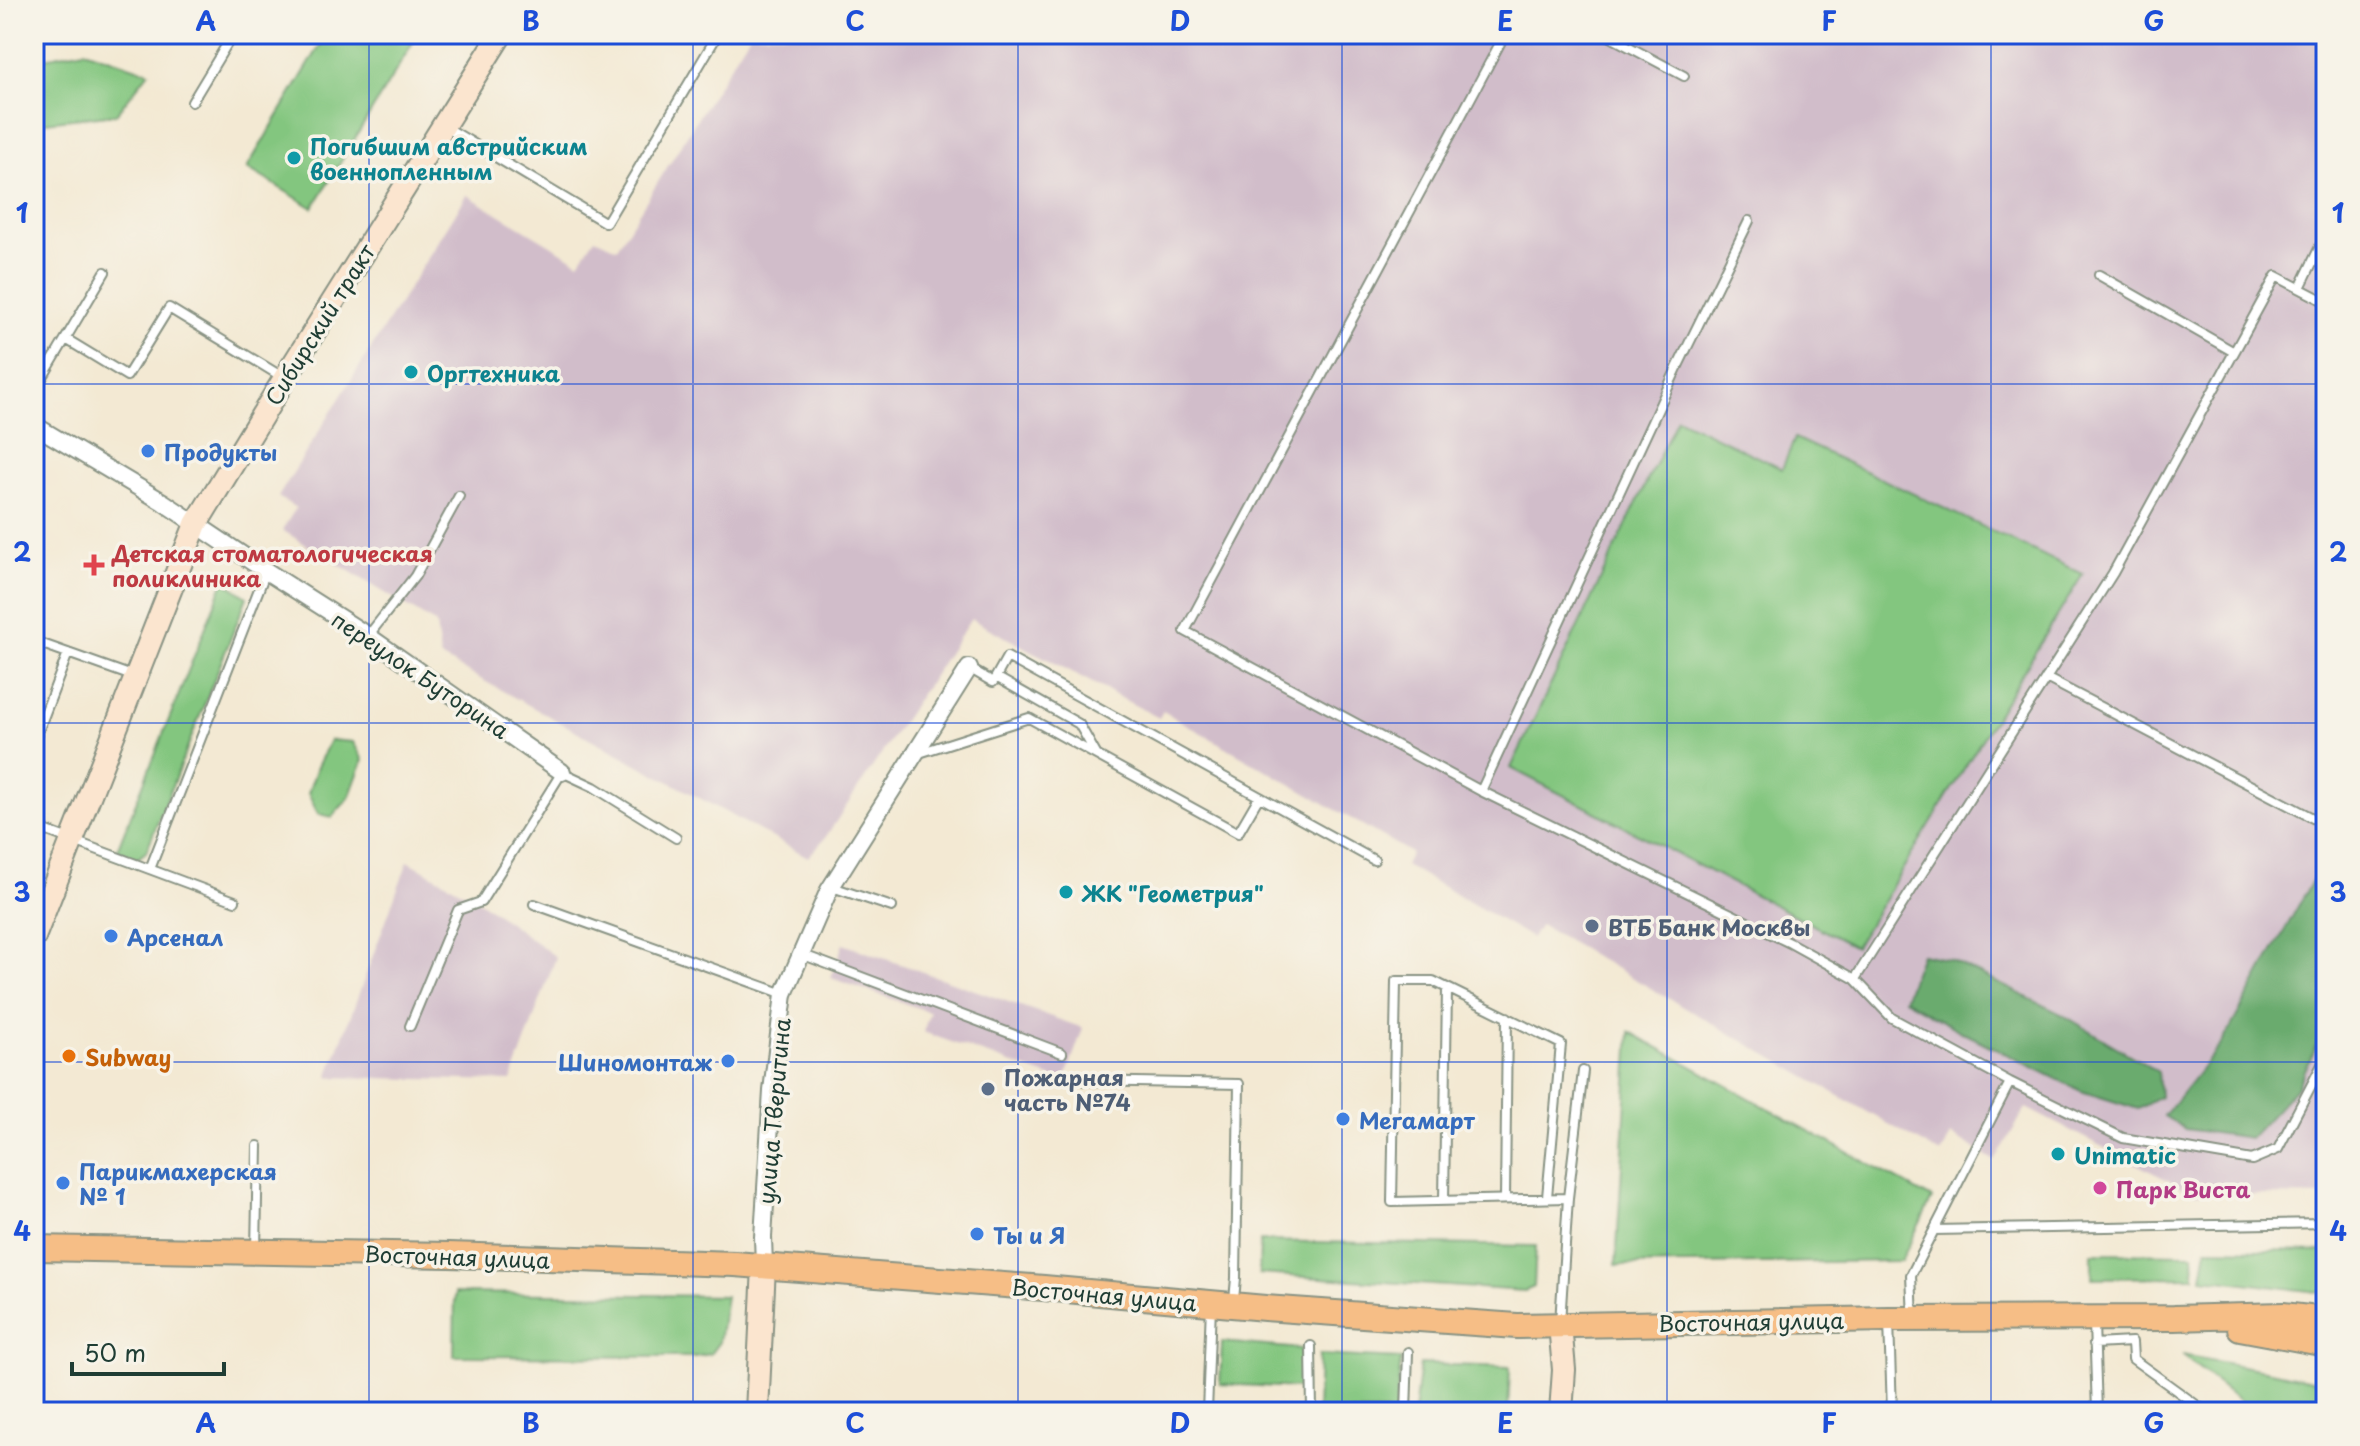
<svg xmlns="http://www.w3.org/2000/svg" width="2360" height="1446" font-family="'Playpen Sans',sans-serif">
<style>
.industrial{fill:#d1bdca}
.green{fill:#83c67f;stroke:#51825a;stroke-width:2}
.forest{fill:#6aab6e;stroke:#447451;stroke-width:2}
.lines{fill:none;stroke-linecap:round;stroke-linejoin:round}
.lane-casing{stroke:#899384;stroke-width:12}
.street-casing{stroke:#899384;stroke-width:20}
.secondary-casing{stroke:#899384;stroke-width:26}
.primary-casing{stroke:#899384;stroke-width:28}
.lane{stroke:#fff;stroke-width:8}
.street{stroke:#fff;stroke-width:16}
.secondary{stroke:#fbe5cf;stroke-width:22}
.primary{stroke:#f6be86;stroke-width:24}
.grid{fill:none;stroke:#1d4ed8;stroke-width:2;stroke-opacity:0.55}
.culture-dot{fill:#0f9aa8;stroke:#f7f3e8;stroke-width:3}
.shop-dot{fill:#3f7fe0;stroke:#f7f3e8;stroke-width:3}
.health-dot{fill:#e0444e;stroke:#f7f3e8;stroke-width:3}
.service-dot{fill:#5c6f8a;stroke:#f7f3e8;stroke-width:3}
.food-dot{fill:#e8710a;stroke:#f7f3e8;stroke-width:3}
.hotel-dot{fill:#d1479c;stroke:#f7f3e8;stroke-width:3}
.labels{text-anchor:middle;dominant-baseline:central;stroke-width:7;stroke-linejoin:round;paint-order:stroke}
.culture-label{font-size:22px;font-weight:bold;fill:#0d838f;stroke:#f7f3e8;text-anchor:start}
.street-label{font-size:22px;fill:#1f3d34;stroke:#f7f3e8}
.shop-label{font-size:22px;font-weight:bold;fill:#366cbe;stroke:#f7f3e8;text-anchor:start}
.health-label{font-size:22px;font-weight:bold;fill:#be3a42;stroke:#f7f3e8;text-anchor:start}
.service-label{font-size:22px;font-weight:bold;fill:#4e5e75;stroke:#f7f3e8;text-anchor:start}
.food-label{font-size:22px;font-weight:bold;fill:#c56008;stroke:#f7f3e8;text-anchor:start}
.hotel-label{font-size:22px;font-weight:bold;fill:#b23c85;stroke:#f7f3e8;text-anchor:start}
.neatline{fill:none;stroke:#1d4ed8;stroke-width:3}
.grid-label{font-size:26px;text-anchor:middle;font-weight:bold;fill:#1d4ed8}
</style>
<rect width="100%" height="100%" fill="#f7f3e8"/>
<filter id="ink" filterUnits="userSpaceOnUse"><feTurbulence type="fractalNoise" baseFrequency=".0125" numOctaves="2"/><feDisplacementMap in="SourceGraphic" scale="16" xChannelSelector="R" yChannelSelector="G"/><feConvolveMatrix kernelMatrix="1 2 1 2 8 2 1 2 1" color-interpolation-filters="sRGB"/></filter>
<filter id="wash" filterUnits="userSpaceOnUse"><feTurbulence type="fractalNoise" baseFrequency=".006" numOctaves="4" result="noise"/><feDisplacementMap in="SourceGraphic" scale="32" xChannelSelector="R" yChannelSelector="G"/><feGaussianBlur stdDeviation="1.8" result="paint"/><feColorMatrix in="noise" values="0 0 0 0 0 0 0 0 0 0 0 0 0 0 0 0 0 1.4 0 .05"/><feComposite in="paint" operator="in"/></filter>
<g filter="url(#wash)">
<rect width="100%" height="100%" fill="#f3e9d3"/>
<path class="industrial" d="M750 34H2326V1196L2195 1194 2026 1108 1995 1161 1951 1135 1941 1154 1540 925 1532 938 1405 865 1411 853 1163 711 1159 718 971 619 825 838 808 857 440 657 436 624 282 530 296 508 278 497 467 195 579 262 595 238 617 248Z
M408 861 481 902 556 957 511 1081 328 1077Z
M843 944 1083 1028 1064 1082 923 1032 930 1012 831 978Z"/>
<path class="green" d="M327 34H418L313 208 247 168Z
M84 50 149 72 116 114 37 123 34 115V60Z
M1677 418 1782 469 1795 438 2083 574 1855 947 1511 768Z
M224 581 247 597 146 852 137 859 117 850Z
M330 740 353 742 363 760 349 798 332 817 318 814 308 793 317 767Z
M1630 1032 1932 1199 1901 1261 1616 1265Z
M1260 1241 1536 1246 1534 1287 1525 1291 1259 1274Z
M2207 1249 2326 1251V1293L2202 1278Z
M2092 1253 2193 1254 2194 1277 2092 1278Z
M455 1293 726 1296 719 1342 710 1354 694 1357 454 1356Z
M1222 1342 1301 1349 1299 1388 1220 1384Z
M1319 1355 1401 1359 1395 1412H1317Z
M2182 1355 2275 1372 2326 1383V1412H2254Z
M1420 1364 1510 1367 1508 1412H1414Z"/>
<path class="forest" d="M2326 856V1027L2297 1087 2250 1138 2185 1129 2164 1116 2222 1043Z
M1921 954 1951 960 2063 1015 2158 1072 2160 1097 2138 1109 2081 1091 1960 1031 1904 999Z"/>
</g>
<g filter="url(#ink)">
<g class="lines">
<defs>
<path id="lane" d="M1505 34 1185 631 1481 791 1790 943 1855 979 1892 1018 2010 1082 2123 1138 2252 1160 2278 1149 2326 1057
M1605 34 1684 76
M192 102 233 34
M444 126 606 223 718 34
M2099 275 2234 352
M2300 288 2326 234
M66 339 127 376 169 308 284 378
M34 392 105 272
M368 636 415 576 459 496
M34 641 135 677
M969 668 993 682 1007 657 1374 860
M996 677 1079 724 1096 754
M2046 678 2326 825
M34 742 68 653
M916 754 1029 718 1238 833 1259 797
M1481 791 1677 368 1749 221
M34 826 235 901
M150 869 266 571
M832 887 892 907
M534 904 784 994
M801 954 1062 1053
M1855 979 2113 573 2276 276 2326 302
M410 1026 458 910 481 902 562 772 594 787 676 838
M1084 1081 1239 1084 1236 1278 1234 1300
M1547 1197 1561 1044 1433 981H1396L1392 1202 1568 1198
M1505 1199 1507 1017
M1444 1201 1447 988
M1934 1230 2326 1223
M256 1250 258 1146
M1913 1318 1911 1275 2010 1082
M1889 1321 1892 1412
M1560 1323 1568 1198 1583 1071
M2094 1323 2097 1412
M2094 1344 2132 1342 2133 1359 2206 1412
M1311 1346 1312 1412
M1207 1412 1211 1305
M1406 1412 1408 1352"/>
<path id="street" d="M34 425 163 502 266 571 368 636 562 772
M764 1266 763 1237 772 1091 784 994 829 890 969 668"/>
<path id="secondary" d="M34 937 196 524 285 378 501 34
M1560 1324 1564 1370 1561 1412
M757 1412 764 1266"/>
<path id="primary" d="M34 1248 449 1255 735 1264 1044 1288 1265 1308 1517 1326 1889 1319 2174 1318 2283 1315 2326 1320
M2240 1328 2326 1344"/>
</defs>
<use href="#lane" class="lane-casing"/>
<use href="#street" class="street-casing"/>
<use href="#secondary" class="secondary-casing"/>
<use href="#primary" class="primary-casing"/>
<use href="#lane" class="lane"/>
<use href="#street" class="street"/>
<use href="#secondary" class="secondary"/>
<use href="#primary" class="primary"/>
</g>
</g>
<path class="grid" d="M369 34V1412M693 34V1412M1018 34V1412M1342 34V1412M1667 34V1412M1991 34V1412M34 384H2326M34 723H2326M34 1062H2326"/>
<g class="culture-dot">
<circle cx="294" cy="158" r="8"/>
<circle cx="411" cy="372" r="8"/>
<circle cx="1066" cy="892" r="8"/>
<circle cx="2058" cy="1154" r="8"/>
</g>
<g class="shop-dot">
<circle cx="148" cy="451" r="8"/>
<circle cx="111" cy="936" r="8"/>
<circle cx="728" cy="1061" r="8"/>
<circle cx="1343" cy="1119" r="8"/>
<circle cx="63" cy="1183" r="8"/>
<circle cx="977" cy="1234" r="8"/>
</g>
<path class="health-dot" d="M90 553h8v8h8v8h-8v8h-8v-8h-8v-8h8z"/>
<g class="service-dot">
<circle cx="1592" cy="926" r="8"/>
<circle cx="988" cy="1089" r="8"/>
</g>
<circle class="food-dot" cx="69" cy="1056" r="8"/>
<circle class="hotel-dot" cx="2100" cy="1188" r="8"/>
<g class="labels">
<g class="culture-label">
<text x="310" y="145">Погибшим австрийским<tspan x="310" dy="25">военнопленным</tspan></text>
<text x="427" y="372">Оргтехника</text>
<text x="1082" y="892">ЖК "Геометрия"</text>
<text x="2074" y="1154">Unimatic</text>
</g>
<g class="street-label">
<text transform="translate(319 324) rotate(-58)">Сибирский тракт</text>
<text transform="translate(421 674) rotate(34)">переулок Буторина</text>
<text transform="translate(773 1111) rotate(-85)">улица Тверитина</text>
<text transform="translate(457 1256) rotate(2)">Восточная улица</text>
<text transform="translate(1104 1294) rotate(5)">Восточная улица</text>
<text transform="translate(1751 1321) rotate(-1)">Восточная улица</text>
</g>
<g class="shop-label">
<text x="164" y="451">Продукты</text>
<text x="127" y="936">Арсенал</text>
<text x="712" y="1061" text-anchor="end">Шиномонтаж</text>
<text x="1359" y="1119">Мегамарт</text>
<text x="79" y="1170">Парикмахерская<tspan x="79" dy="25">№ 1</tspan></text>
<text x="993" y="1234">Ты и Я</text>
</g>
<g class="health-label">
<text x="112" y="552">Детская стоматологическая<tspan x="112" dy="25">поликлиника</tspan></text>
</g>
<g class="service-label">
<text x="1608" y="926">ВТБ Банк Москвы</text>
<text x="1004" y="1076">Пожарная<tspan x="1004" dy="25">часть №74</tspan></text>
</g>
<g class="food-label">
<text x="85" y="1056">Subway</text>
</g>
<g class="hotel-label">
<text x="2116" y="1188">Парк Виста</text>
</g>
</g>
<rect width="2360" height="1446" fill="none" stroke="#f7f3e8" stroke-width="88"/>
<path d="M72 1362v12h152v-12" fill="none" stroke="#1f3d34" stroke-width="4"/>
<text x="84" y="1362" font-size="24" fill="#1f3d34" stroke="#f7f3e8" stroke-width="6" paint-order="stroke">50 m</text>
<rect x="44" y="44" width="2272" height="1358" class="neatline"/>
<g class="grid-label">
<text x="206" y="31">A</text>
<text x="531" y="31">B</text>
<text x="855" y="31">C</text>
<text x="1180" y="31">D</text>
<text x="1505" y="31">E</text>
<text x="1829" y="31">F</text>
<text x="2154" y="31">G</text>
<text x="22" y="223">1</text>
<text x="2338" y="223">1</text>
<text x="22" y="562">2</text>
<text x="2338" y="562">2</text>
<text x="22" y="902">3</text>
<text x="2338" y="902">3</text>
<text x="22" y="1241">4</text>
<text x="2338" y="1241">4</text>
<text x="206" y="1433">A</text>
<text x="531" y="1433">B</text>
<text x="855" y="1433">C</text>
<text x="1180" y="1433">D</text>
<text x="1505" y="1433">E</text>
<text x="1829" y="1433">F</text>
<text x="2154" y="1433">G</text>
</g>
</svg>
